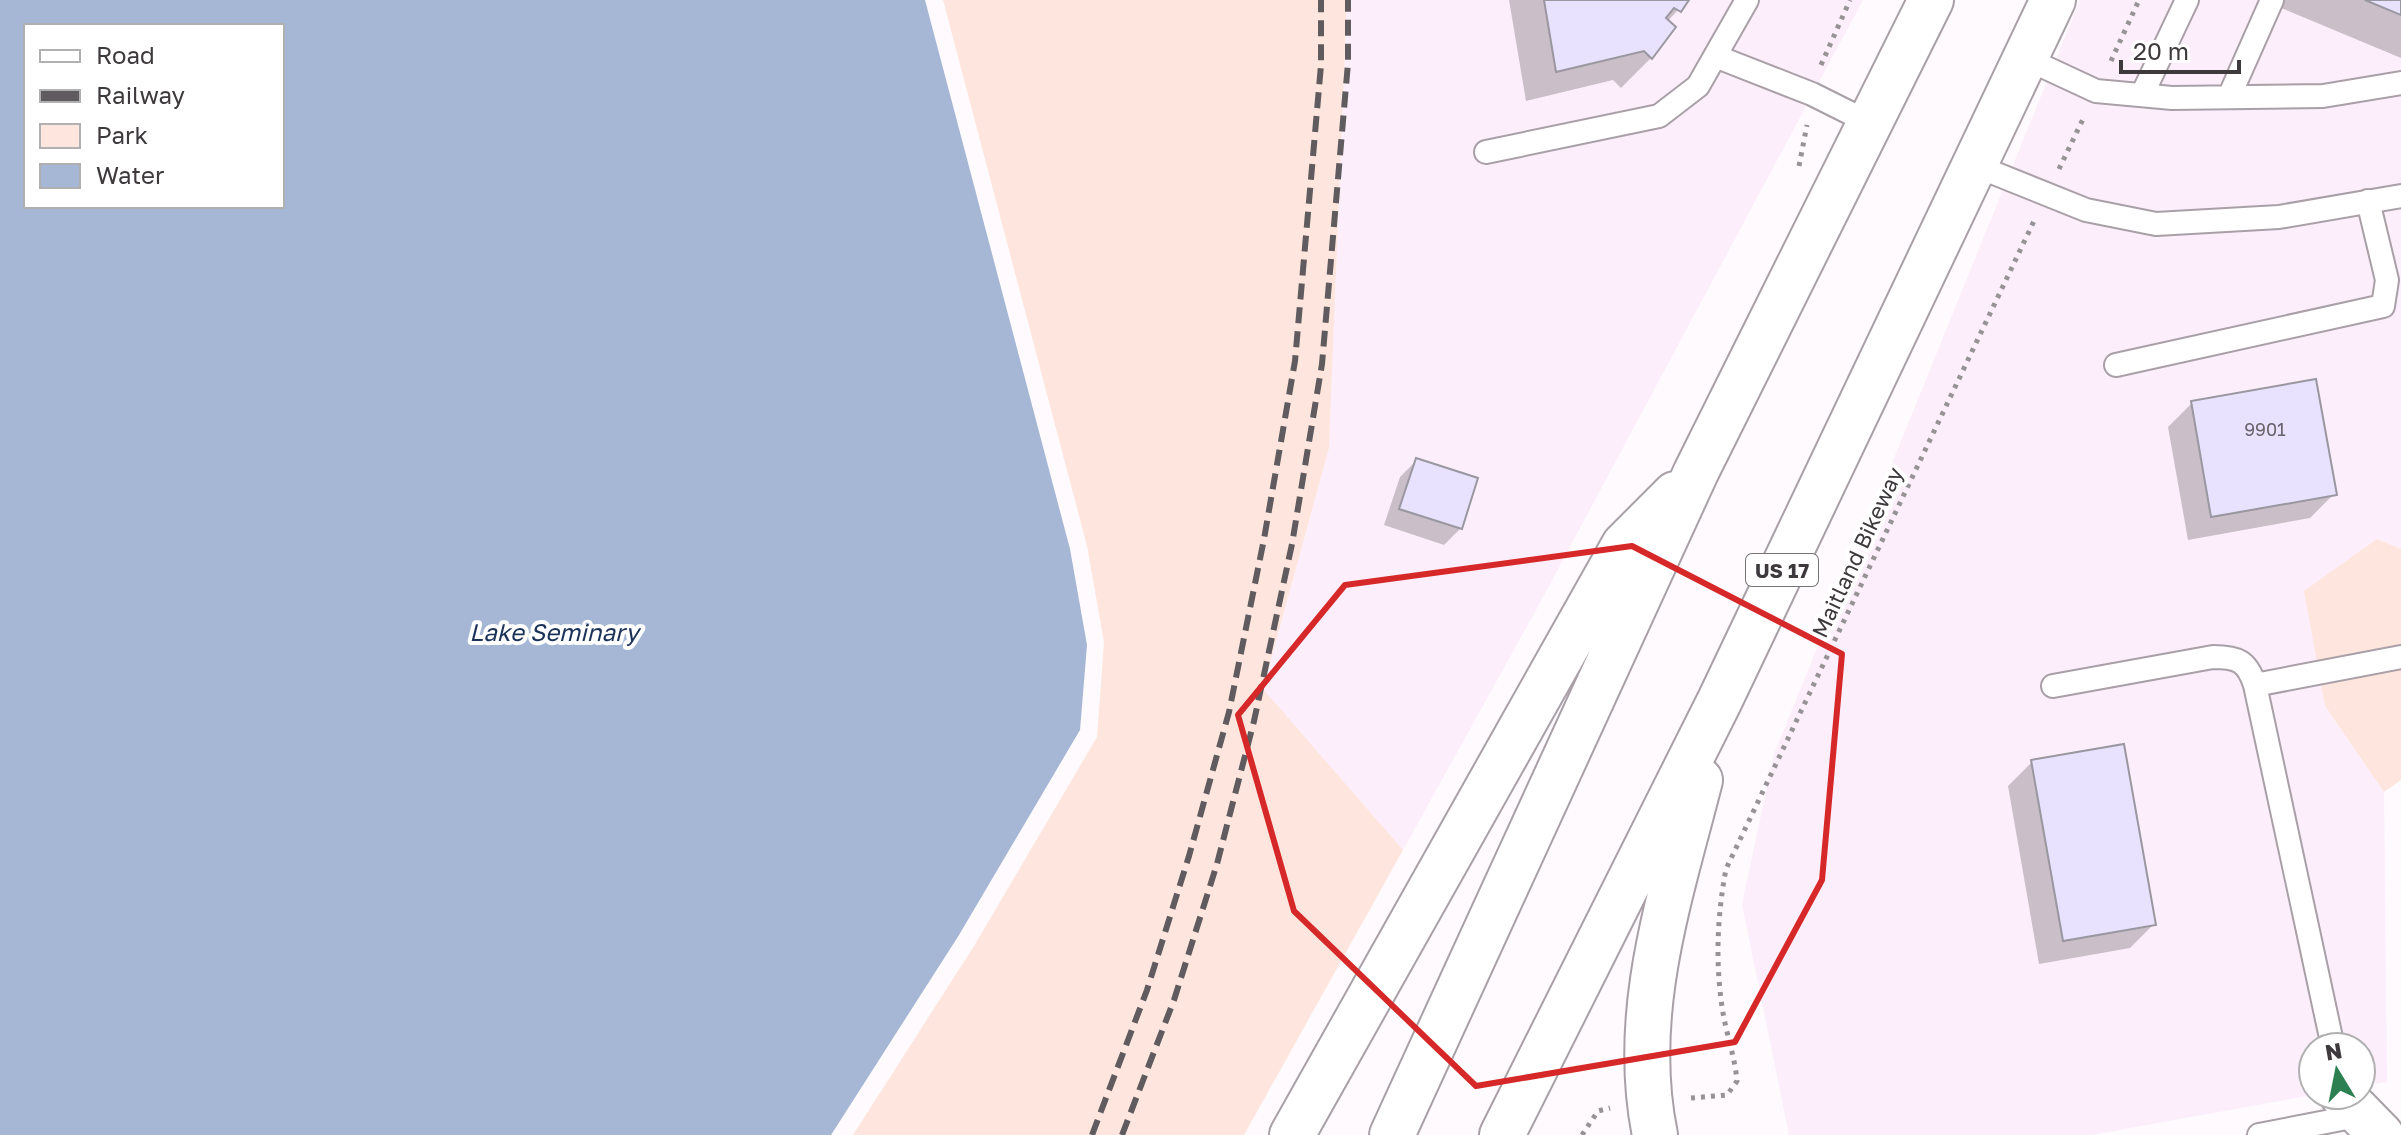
<svg xmlns="http://www.w3.org/2000/svg" width="2401" height="1135" font-family="'Golos Text',sans-serif">
<style>
.built{fill:#fdeefb}
.green{fill:#fee6de}
.water{fill:#a5b7d4;fill-rule:evenodd}
.shadow{fill:#0003}
.building{fill:#e8e2fe;stroke:#9997a0;stroke-width:2}
.lines{fill:none;stroke-linecap:round;stroke-linejoin:round}
.lane-casing{stroke:#a9a0a7;stroke-width:26}
.street-casing{stroke:#a9a0a7;stroke-width:48}
.primary-casing{stroke:#a9a0a7;stroke-width:48}
.path{stroke:#969295;stroke-width:5;stroke-dasharray:4 6;stroke-linecap:butt}
.lane{stroke:#fff;stroke-width:22}
.street{stroke:#fff;stroke-width:44}
.primary{stroke:#fff;stroke-width:44}
.rail{stroke:#5f5b5e;stroke-width:6;stroke-dasharray:16 8;stroke-linecap:butt}
.marked{fill:none;stroke:#d62828;stroke-width:6;stroke-linejoin:round}
.labels{text-anchor:middle;dominant-baseline:central;stroke-width:8;stroke-linejoin:round;paint-order:stroke}
.number-label{font-size:18px;fill:#68636c}
.shield{fill:#fff;stroke:#777476;stroke-width:2}
.shield-label{font-size:20px;font-weight:bold;fill:#3d393c}
.street-label{font-size:22px;fill:#3d393c;stroke:#fff}
.water-label{font-size:24px;font-style:italic;fill:#1a3158;stroke:#fff}
</style>
<rect width="100%" height="100%" fill="#fefafd"/>
<path class="built" d="M1347 0H1863L1536 610 1403 850 1263 690 1329 448Z
M2080 0H2401V549L2377 539 2325 706 2384 792 2387 1082 2361 1086V1047H2313V1095L2091 1135H1789L1742 904 1774 754Z"/>
<path class="green" d="M943 0H1347L1329 448 1263 689 1403 850 1244 1135H853L974 946 1097 737 1104 642 1087 546Z
M2377 539 2401 549V780L2384 792 2325 706 2304 591Z"/>
<path class="water" d="M0 0H925L1070 549 1087 645 1080 730 959 935 831 1135H0ZM26 26H282V206H26Z"/>
<path class="shadow" d="M1509 0H1687L1667 22 1673 27 1651 58 1621 88 1613 80 1526 101Z
M2262 0H2401V58Z
M2192 403 2334 494 2310 518 2188 540 2168 427Z
M1416 461 1461 528 1444 545 1384 525 1400 477Z
M2032 762 2154 924 2130 948 2039 964 2008 786Z"/>
<path class="building" d="M1544 0H1689L1681 12 1674 8 1666 18 1676 27 1652 59 1644 51 1556 72Z
M2365 0H2401V15Z
M2316 379 2337 495 2211 517 2191 401Z
M1416 458 1478 478 1462 529 1399 509Z
M2124 744 2156 925 2063 941 2031 760Z"/>
<g class="lines">
<defs>
<path id="lane" d="M1715 56 1812 94 1870 123
M2025 58 2096 91 2172 98 2323 96 2401 83
M2142 95 2187 0
M2229 97 2272 0
M1486 152 1659 116 1698 86 1747 0
M1974 165 2086 210 2156 224 2279 217 2401 196
M2116 365 2383 306 2387 280 2368 201
M2255 685 2333 1047
M2053 686 2213 657C2238 657 2247 661 2255 685L2401 657
M2259 1135 2362 1115"/>
<path id="street" d="M2343 1096 2381 1135"/>
<path id="primary" d="M1292 1135 1624 545 1675 494
M1392 1135 1696 472 1931 0
M1502 1135 1720 700 2053 0
M1655 1135C1630 1013 1670 898 1700 780"/>
</defs>
<use href="#lane" class="lane-casing"/>
<use href="#street" class="street-casing"/>
<use href="#primary" class="primary-casing"/>
<path class="path" d="M2111 61 2139 0
M1821 65 1850 0
M1799 166 1807 125
M2059 169 2084 117
M1691 1098 1727 1095 1737 1081C1735 1058 1727 1036 1723 1013 1715 964 1717 917 1726 869L2034 221
M1582 1135 1598 1111 1610 1108"/>
<use href="#lane" class="lane"/>
<use href="#street" class="street"/>
<use href="#primary" class="primary"/>
<path class="rail" d="M1092 1135 1147 990 1189 856 1229 712 1264 539 1295 361 1321 65V0
M1122 1135 1174 1000 1217 864 1254 721 1292 544 1322 364 1348 63V0"/>
</g>
<path class="marked" d="M1632 546 1842 654 1822 880 1735 1042 1476 1086 1294 911 1238 715 1345 585Z"/>
<g class="labels">
<g class="number-label">
<text x="2265" y="429">9901</text>
</g>
<rect class="shield" x="1746" y="554" width="72" height="32" rx="6"/>
<g class="shield-label">
<text x="1782" y="570">US 17</text>
</g>
<g class="street-label">
<text transform="translate(1857 552) rotate(-65)">Maitland Bikeway</text>
</g>
<g class="water-label">
<text x="554" y="631">Lake Seminary</text>
</g>
</g>
<rect x="24" y="24" width="260" height="184" fill="#ffffff" stroke="#b1b0b1" stroke-width="2"/>
<rect x="40" y="50" width="40" height="12" fill="#ffffff" stroke="#b1b0b1" stroke-width="2"/>
<text x="96" y="64" font-size="24" fill="#3d393c">Road</text>
<rect x="40" y="90" width="40" height="12" fill="#5f5b5e" stroke="#b1b0b1" stroke-width="2"/>
<text x="96" y="104" font-size="24" fill="#3d393c">Railway</text>
<rect x="40" y="124" width="40" height="24" fill="#fee6de" stroke="#b1b0b1" stroke-width="2"/>
<text x="96" y="144" font-size="24" fill="#3d393c">Park</text>
<rect x="40" y="164" width="40" height="24" fill="#a5b7d4" stroke="#b1b0b1" stroke-width="2"/>
<text x="96" y="184" font-size="24" fill="#3d393c">Water</text>
<g transform="translate(2337 1071) rotate(350)"><circle r="38" fill="#ffffff" stroke="#b1b0b1" stroke-width="2"/>
<path d="M0-6L14 30L0 20L-14 30Z" fill="#2d8052"/>
<text y="-12" font-size="22" font-weight="bold" text-anchor="middle" fill="#3d393c">N</text>
</g>
<path d="M2121 60v12h118v-12" fill="none" stroke="#3d393c" stroke-width="4"/>
<text x="2133" y="60" font-size="24" fill="#3d393c" stroke="#ffffff" stroke-width="6" paint-order="stroke">20 m</text>
</svg>
